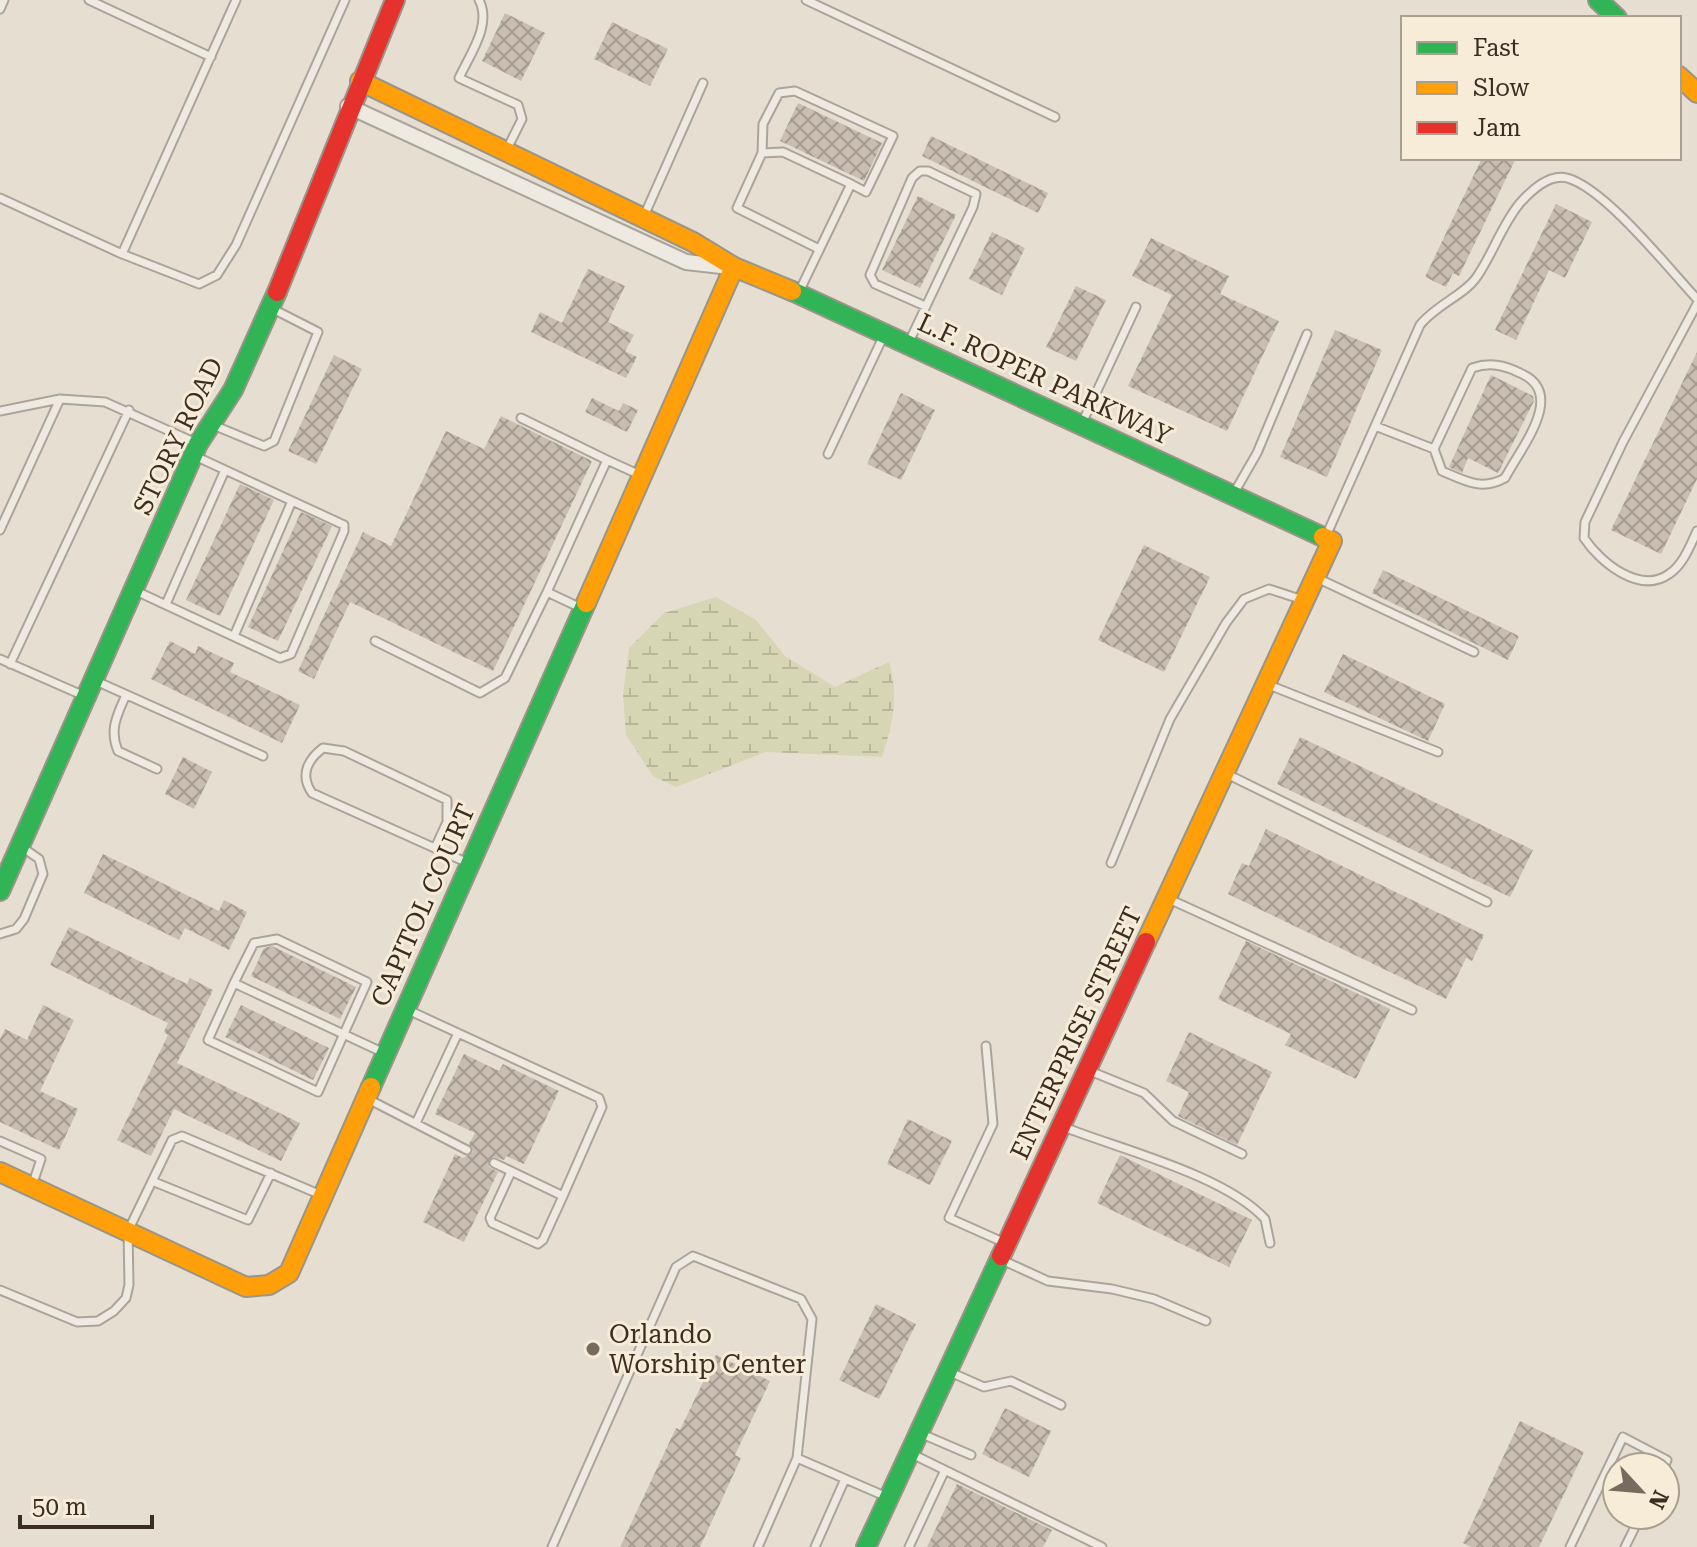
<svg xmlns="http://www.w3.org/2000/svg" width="1697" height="1547" font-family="'Roboto Serif',serif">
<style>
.wetland{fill:url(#wetland-marsh)}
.building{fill:url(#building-cross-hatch)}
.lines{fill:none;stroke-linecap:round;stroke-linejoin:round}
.lane-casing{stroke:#aba499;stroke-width:11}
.street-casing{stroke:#aba499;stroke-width:18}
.fast-casing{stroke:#9b9489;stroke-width:22}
.slow-casing{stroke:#9b9489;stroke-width:22}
.jam-casing{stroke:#9b9489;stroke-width:22}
.lane{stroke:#eeeae2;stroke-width:7}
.street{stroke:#eeeae2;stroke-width:14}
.fast{stroke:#30b455;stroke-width:18}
.slow{stroke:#ff9f0a;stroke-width:18}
.jam{stroke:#e5322d;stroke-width:18}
.poi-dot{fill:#776b5f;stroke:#f6ecd8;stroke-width:3}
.labels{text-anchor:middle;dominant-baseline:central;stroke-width:6;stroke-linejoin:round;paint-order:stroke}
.street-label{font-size:26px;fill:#3b2d21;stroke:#f6ecd8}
.poi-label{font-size:26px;fill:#3b2d21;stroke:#f6ecd8;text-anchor:start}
</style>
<defs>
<pattern id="wetland-marsh" width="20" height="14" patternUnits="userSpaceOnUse" patternTransform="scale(2)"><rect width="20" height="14" fill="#d6d5b4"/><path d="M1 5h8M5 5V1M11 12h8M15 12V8" fill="none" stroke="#b9b79a"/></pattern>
<pattern id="building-cross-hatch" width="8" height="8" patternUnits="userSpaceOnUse" patternTransform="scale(2)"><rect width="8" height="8" fill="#c9bdb2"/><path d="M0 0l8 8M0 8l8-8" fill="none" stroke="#a49a90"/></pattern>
</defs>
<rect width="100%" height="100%" fill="#e6dfd1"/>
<path class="wetland" d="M716 597 756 620 785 656 835 687 889 662C899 696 893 723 882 757L766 752 676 787 653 776 626 735 623 695 629 648 664 613Z"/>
<path class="building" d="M505 13 545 33 521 81 482 61Z
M612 22 668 49 650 86 594 59Z
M798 103 882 143 864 181 780 141Z
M931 136 1048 193 1038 213 922 156Z
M1482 158H1516L1459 276 1453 273 1446 287 1425 277Z
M918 196 956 215 920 288 882 270Z
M1556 204 1592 222 1565 278 1549 270 1516 340 1495 330Z
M992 232 1025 248 1002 295 969 279Z
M1151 238 1229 276 1220 294 1279 321 1227 431 1128 386 1172 295 1132 276Z
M588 269 625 286 608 322 634 335 625 351 637 357 626 378 531 332 540 312 562 323Z
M1076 286 1106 300 1076 361 1046 347Z
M1335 330 1382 350 1327 477 1280 457Z
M1697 352V479L1661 554 1611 530Z
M334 355 362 369 316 464 288 451Z
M1491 375 1533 396 1534 401 1498 473 1468 458 1462 473 1449 467Z
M901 393 935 410 901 480 867 464Z
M592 398 619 411 623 403 638 410 627 432 585 412Z
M501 416 592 461 493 671 350 602 314 679 298 671 363 532 391 546 446 431 484 449Z
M240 484 274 500 220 616 186 600Z
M301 512 332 526 278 641 248 627Z
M1144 545 1210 577 1164 672 1098 640Z
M1383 570 1519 636 1508 660 1372 593Z
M170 641 195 654 198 646 234 663 230 672 300 705 282 743 151 679Z
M1343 654 1445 704 1428 741 1324 692Z
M1300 737 1533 850 1510 897 1277 784Z
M183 757 212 772 194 809 165 794Z
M1266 829 1484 935 1472 961 1466 958 1446 999 1228 894 1242 863 1249 866Z
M103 854 219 911 224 900 247 912 229 950 185 928 179 940 84 893Z
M69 927 187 984 190 978 213 990 177 1063 300 1123 281 1161 174 1109 151 1156 117 1140 168 1035 164 1032 168 1023 50 965Z
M1246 941 1390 1009 1356 1079 1285 1045 1291 1034 1218 999Z
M272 946 356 987 340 1019 251 976 264 948Z
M43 1005 74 1020 40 1091 78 1109 59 1150 0 1122V1039L5 1029 27 1040Z
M241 1005 329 1048 313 1080 225 1037Z
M1189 1032 1272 1072 1237 1145 1178 1116 1189 1092 1166 1081Z
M464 1054 499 1071 503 1064 559 1091 524 1164 506 1156 504 1160 494 1157 489 1160V1167L498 1172 464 1242 423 1222 455 1154 463 1158 473 1152 469 1144 475 1133 435 1114Z
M908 1119 952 1141 930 1185 887 1164Z
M1120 1155 1252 1220 1229 1267 1097 1203Z
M876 1304 916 1324 879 1399 839 1380Z
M716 1355 770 1381 735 1455 741 1458 700 1547H620L676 1428 680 1430Z
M1005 1408 1051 1431 1029 1477 982 1454Z
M1520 1421 1584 1452 1539 1547H1471L1463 1543Z
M957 1484 1052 1530 1043 1547H927Z"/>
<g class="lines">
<defs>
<path id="lane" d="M89 0 211 57
M479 0C492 25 470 54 459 78L518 105 522 119 507 149
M806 0 1055 117
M0 9 4 0
M762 153 783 152 851 184
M0 198 122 254 199 284 217 275 236 245 345 0
M644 216 703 83
M122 254 236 0
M799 292 851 184 866 192 893 136 795 91 779 93 763 124 762 153 737 208 819 249
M1697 304 1623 442 1585 522 1584 538C1600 562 1640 595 1669 574 1683 565 1690 546 1697 531
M909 342 973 207 976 194 928 171H920L912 178 870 275 875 284 925 306
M0 411 60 399 105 402 196 443
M521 418 607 460
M1083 421 1136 307
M213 425 264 446 274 441 318 332 273 309
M1375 426 1434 449 1472 368C1490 362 1504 365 1520 373 1567 393 1522 446 1505 478 1482 491 1465 481 1442 471L1434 449
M828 454 884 335
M1234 493 1257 453 1307 334
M0 530 60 399
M1326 536 1420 325C1436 305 1464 295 1476 278 1493 254 1501 226 1520 203 1531 191 1549 173 1567 178 1605 188 1669 269 1697 299
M1317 578 1474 652
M136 591 280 658 291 654 344 531V525L195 456
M547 592 607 460 640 475
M166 604 225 470
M234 636 292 501
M375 641 480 693 505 678 547 592 581 608
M0 659 82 695
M10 664 129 410
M96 681 263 756
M1269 685 1438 752
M126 695C117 715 109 730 118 751L157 769
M1227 774 1487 902
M435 848 447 822V800L344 751 323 748C307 760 300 776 312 793L468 863
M1111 863 1170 719 1226 623 1244 599 1269 589 1303 600
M1169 899 1412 1010
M0 934 16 929 24 919 43 874 39 859 22 847
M234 983 254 943 277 939 367 982 318 1092 208 1040 234 983 384 1053
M408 1010 599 1098 602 1107 563 1196 494 1163
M986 1046 993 1124 949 1218 1005 1243
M1090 1071 1144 1093 1173 1121 1242 1154
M368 1099 467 1150
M416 1123 458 1033
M1064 1127C1119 1149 1225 1175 1265 1219L1270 1243
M0 1141 41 1159 32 1186
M511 1172 490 1218 492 1223 538 1244 543 1240 563 1196
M152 1181 248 1220 271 1173
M1002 1260 1048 1281 1112 1289 1154 1299 1206 1321
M0 1290 77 1322 98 1321 114 1311 126 1298 129 1285 128 1231 172 1140 182 1136 321 1195
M950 1372 984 1387 1011 1381 1061 1405
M922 1434 971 1455
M912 1454 1102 1547
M797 1458 887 1497
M552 1547 676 1267 693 1256 801 1299 812 1319 797 1458 758 1547
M815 1547 845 1479
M909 1547 945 1470
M1570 1547 1623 1437 1667 1460 1664 1467
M1625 1547 1641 1515"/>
<path id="street" d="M348 106 686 262 730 267"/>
<path id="fast" d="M1598 0 1617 18
M792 291 1323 537
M0 891 198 444 233 390 277 292
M371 1087 586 603
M866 1547 1001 1256"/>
<path id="slow" d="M1679 76 1697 93
M360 81 693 242 734 267 792 291
M586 603 734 267
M1146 942 1332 541 1323 537
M0 1172 246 1287 269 1285 289 1273 371 1087"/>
<path id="jam" d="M277 292 395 0
M1001 1256 1146 942"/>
</defs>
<use href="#lane" class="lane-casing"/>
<use href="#street" class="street-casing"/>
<use href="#fast" class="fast-casing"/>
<use href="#slow" class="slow-casing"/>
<use href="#jam" class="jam-casing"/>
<use href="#lane" class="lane"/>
<use href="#street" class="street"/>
<use href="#fast" class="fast"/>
<use href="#slow" class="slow"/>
<use href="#jam" class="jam"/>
</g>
<circle class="poi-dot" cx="593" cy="1349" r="8"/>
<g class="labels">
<g class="street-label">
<text transform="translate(1045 379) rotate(25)">L.F. ROPER PARKWAY</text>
<text transform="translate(178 436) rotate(-64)">STORY ROAD</text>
<text transform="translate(423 905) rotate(-66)">CAPITOL COURT</text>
<text transform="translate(1076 1033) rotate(-65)">ENTERPRISE STREET</text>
</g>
<g class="poi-label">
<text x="609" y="1334">Orlando<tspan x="609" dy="30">Worship Center</tspan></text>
</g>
</g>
<rect x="1401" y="16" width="280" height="144" fill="#f6ecd8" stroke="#aba08f" stroke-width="2"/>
<rect x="1417" y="42" width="40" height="12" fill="#30b455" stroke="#aba08f" stroke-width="2"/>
<text x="1473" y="56" font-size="24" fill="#3b2d21">Fast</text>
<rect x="1417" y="82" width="40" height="12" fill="#ff9f0a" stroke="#aba08f" stroke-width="2"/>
<text x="1473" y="96" font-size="24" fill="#3b2d21">Slow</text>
<rect x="1417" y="122" width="40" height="12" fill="#e5322d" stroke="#aba08f" stroke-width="2"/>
<text x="1473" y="136" font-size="24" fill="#3b2d21">Jam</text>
<g transform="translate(1641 1491) rotate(116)"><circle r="38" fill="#f6ecd8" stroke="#aba08f" stroke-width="2"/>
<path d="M0-6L14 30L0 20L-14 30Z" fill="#776b5f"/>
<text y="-12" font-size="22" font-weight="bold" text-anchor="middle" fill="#3b2d21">N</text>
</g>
<path d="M20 1515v12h132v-12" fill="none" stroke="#3b2d21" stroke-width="4"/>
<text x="32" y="1515" font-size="24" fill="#3b2d21" stroke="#f6ecd8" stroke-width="6" paint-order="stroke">50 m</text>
</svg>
